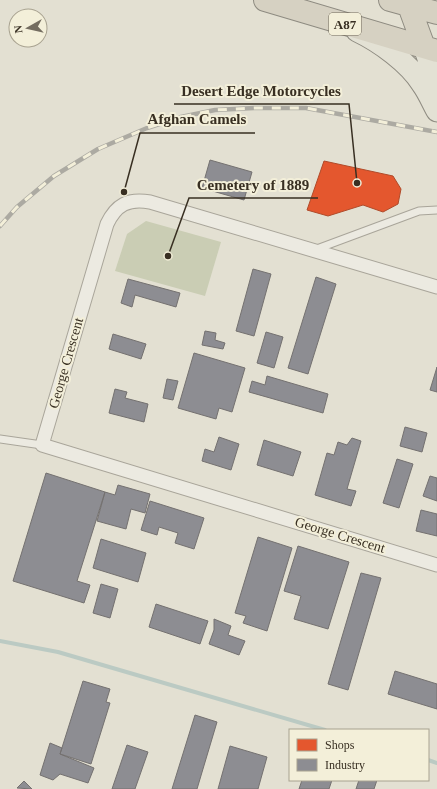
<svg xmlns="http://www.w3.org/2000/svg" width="437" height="789" font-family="Georgia,serif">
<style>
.cemetery{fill:#cacdb4}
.shops{fill:#e4572e;stroke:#b04b2a}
.industry{fill:#8d8d92;stroke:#747170}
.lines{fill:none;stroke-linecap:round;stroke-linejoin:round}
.stream{stroke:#bbcac3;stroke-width:4}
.lane-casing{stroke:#a9a59a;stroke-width:9}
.street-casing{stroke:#a9a59a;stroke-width:15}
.primary-casing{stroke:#8e8b81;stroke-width:23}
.highway-casing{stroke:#8e8b81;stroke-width:24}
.lane{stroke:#eceae1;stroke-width:7}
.street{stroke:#eceae1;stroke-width:13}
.primary{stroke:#e3e1d4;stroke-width:21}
.highway{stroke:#d6d1c2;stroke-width:22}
.rail-casing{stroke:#acaaa2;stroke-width:4.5}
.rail{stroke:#f3efd9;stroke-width:3;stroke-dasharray:9;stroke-linecap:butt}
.labels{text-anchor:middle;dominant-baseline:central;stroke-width:4;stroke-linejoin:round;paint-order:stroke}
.shield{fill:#f3efd9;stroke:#706959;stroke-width:1}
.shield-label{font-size:13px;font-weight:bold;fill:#382f22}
.street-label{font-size:14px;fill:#382f22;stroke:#f3efd9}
.leader{fill:none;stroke:#382f22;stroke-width:1.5}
.callout-dot{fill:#382f22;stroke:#f3efd9;stroke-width:1.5}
.callout-label{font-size:15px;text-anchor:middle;font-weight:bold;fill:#382f22;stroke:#f3efd9;stroke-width:4;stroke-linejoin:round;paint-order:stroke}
</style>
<rect width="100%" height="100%" fill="#e3e0d2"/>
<path class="cemetery" d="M146 221 221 242 205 296 115 271 127 234Z"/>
<path class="shops" d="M324 161 393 176 401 189 398 204 383 212 363 205 328 216 307 210Z"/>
<path class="industry" d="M210 160 252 172 244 200 202 188Z
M253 269 271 274 254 336 236 331Z
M316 277 336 284 308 374 288 368Z
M128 279 180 293 176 307 135 295 132 307 121 303Z
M205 331 216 333 215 340 225 343 223 349 202 345Z
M266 332 283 337 274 368 257 363Z
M113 334 146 344 141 359 109 349Z
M194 353 245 368 232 412 219 408 216 419 178 408Z
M437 367V392L430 390Z
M267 376 328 394 323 413 249 392 252 381 265 385Z
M167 379 178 381 173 400 163 398Z
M115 389 127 392 125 398 148 404 144 422 109 413Z
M405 427 427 433 422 452 400 446Z
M219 437 239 444 231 470 202 461 205 449 214 452Z
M352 438 361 441 347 489 356 491 351 506 315 495 327 453 334 455 338 442 347 445Z
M264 440 301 452 293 476 257 465Z
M397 459 413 464 399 508 383 503Z
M46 473 105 492 77 581 90 585 84 603 13 581Z
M430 476 437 478V501L423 496Z
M118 485 150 494 145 513 131 509 126 529 97 521 105 492 115 495Z
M150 501 204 518 194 549 175 543 178 533 159 527 157 535 141 530Z
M421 510 437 514V536L416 531Z
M258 537 292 548 267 631 243 623 246 616 235 613Z
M101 539 146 553 138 582 93 568Z
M298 546 349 562 328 629 294 619 301 596 284 591Z
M361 573 381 578 348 690 328 684Z
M101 584 118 589 110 618 93 613Z
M156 604 208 621 200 644 149 627Z
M214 619 231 626 228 635 245 641 239 655 209 644 214 630Z
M395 671 437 684V709L388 694Z
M83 681 110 689 106 702 110 703 91 764 60 754Z
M195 715 217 722 197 789H172Z
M50 743 62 748 60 754 94 768 88 783 60 774 53 780 40 775Z
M127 745 148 752 135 789H112Z
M230 746 267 757 258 789H218Z
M302 780H332L329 789H299Z
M359 780H377L374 789H356Z
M24 781 32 789 17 788Z"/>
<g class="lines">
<path class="stream" d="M0 641 58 652 325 730
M428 760 437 763"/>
<defs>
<path id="lane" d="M314 250 419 211 437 210
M0 439 42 445"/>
<path id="street" d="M437 287 150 202C128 198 116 205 107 224L42 445 437 565"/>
<path id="primary" d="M357 31C380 42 409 63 422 84 428 92 432 102 437 111
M424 47 437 84"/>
<path id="highway" d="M265 0 437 51
M390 0 437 13
M409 6 424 47"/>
</defs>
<use href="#lane" class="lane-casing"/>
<use href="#street" class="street-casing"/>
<use href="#primary" class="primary-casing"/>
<use href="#highway" class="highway-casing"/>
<use href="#lane" class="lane"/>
<use href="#street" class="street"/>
<use href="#primary" class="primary"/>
<use href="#highway" class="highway"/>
<defs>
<path id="rail" d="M0 226 17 207 54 176 98 149 147 128 181 117 215 110 254 108H306L437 132"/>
</defs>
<use href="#rail" class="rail-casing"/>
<use href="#rail" class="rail"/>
</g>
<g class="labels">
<rect class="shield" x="329" y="13" width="32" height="22" rx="3"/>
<g class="shield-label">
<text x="345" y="24">A87</text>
</g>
<g class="street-label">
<text transform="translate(66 363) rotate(-74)">George Crescent</text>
<text transform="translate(340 535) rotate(17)">George Crescent</text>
</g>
</g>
<path class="leader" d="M357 183L349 104H174M124 192L140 133H255M168 256L189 198H318"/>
<g class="callout-dot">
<circle cx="357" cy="183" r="4"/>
<circle cx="124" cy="192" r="4"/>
<circle cx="168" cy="256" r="4"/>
</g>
<g class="callout-label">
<text x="261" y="96">Desert Edge Motorcycles</text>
<text x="197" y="124">Afghan Camels</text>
<text x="253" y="190">Cemetery of 1889</text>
</g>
<rect x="289" y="729" width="140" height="52" fill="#f3efd9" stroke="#a8a290"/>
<rect x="297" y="739" width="20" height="12" fill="#e4572e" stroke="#a8a290"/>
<text x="325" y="749" font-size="12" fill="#382f22">Shops</text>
<rect x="297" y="759" width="20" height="12" fill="#8d8d92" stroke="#a8a290"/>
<text x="325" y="769" font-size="12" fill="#382f22">Industry</text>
<g transform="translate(28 28) rotate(262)"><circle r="19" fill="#f3efd9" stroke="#a8a290"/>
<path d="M0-3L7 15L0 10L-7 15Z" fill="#746d60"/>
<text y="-6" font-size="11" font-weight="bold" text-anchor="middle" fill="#382f22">N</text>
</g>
</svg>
